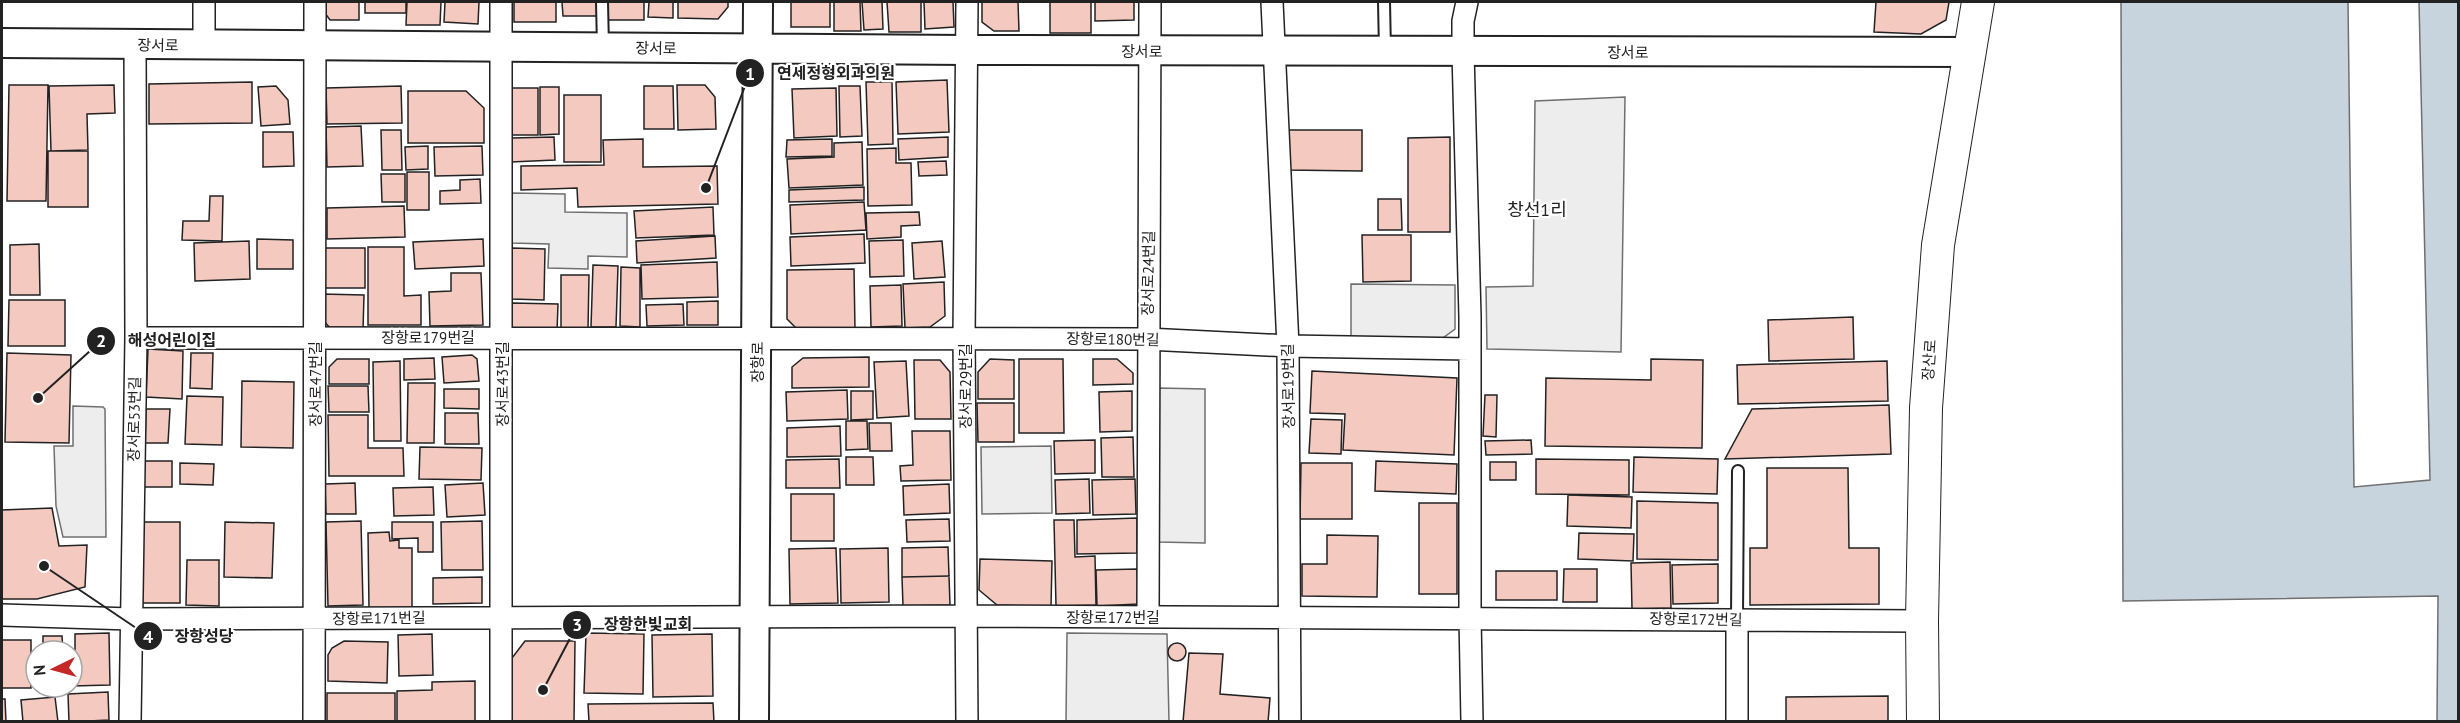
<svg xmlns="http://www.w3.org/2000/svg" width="2460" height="723" font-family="'PT Sans','Noto Sans KR',sans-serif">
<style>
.parking{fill:#ededed;stroke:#6f6f6f;stroke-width:1.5}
.water{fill:#c7d3dd;stroke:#6f6f6f;stroke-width:1.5}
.building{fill:#f3c9c0;stroke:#222;stroke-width:1.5}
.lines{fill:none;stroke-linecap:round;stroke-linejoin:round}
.lane-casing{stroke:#222;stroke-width:14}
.street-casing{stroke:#222;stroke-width:24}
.secondary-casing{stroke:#222;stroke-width:32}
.primary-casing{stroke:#222;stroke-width:34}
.lane{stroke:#fff;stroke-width:10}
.street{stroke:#fff;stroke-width:21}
.secondary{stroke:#fff;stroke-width:28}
.primary{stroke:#fff;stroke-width:32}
.labels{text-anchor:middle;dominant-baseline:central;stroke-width:4.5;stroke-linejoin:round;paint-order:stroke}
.street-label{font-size:15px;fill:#222;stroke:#fff}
.quarter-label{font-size:18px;fill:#222;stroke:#fff}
.leader{fill:none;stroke:#222;stroke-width:2}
.callout-dot{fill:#222;stroke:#fff;stroke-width:2}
.mark-label{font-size:18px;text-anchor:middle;font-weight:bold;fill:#fff}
.callout-label{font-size:16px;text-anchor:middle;font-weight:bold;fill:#222;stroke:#fff;stroke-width:4.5;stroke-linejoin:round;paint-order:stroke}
</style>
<rect width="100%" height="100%" fill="#fff"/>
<path class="parking" d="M1625 97 1621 352 1487 349 1486 287 1533 286 1535 101Z
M512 193 565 194V212L627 213V257L588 256V269L548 268 549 244 511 243Z
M1351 284 1455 285V329L1440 340H1351Z
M1158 388 1205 389V543L1158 542Z
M73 406 103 407 105 409 106 537H63L56 506 54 446H73Z
M1051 446 1052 513 982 514 981 447Z
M1067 633 1167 634 1169 721H1066Z"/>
<path class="water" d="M2121 2H2348L2354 487 2430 480 2419 2H2458V721H2437L2438 596 2123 601Z"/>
<path class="building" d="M322 2H359V20H330L322 9Z
M365 2H406V13H365Z
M407 2H441L440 25H406Z
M445 2H479L478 24 444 22Z
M514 2H556V22H514Z
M562 2H597V16H563Z
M607 2H644V20H607Z
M649 2H673V18L648 17Z
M678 2H728V7L718 19 678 18Z
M791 2H830V27H791Z
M834 2H860L861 31H834Z
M862 2H882L883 29 864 30Z
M887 2H921V32H889Z
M924 2H953L954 27 925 29Z
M982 2H1018L1019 31H994L982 22Z
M1050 2H1091V33H1050Z
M1095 2H1134V20L1095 21Z
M1876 2H1949L1946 20 1921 34 1874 32Z
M947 80 949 132 898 134 896 82Z
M252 82V123L149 124V84Z
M866 82H892L893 144 868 145Z
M9 85H48L46 201H7Z
M114 85 115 113 87 114 88 150 51 151 49 86Z
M677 85H705L715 97 716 129 678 130Z
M276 86 288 100 290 124 261 126 258 87Z
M401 86 402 123 327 124 326 88Z
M644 86H673L674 129H644Z
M839 86H860L862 136 840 137Z
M540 87H559V134L540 135Z
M512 88H538V135H512Z
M836 88 837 136 794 138 792 89Z
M408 91H466L484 108V143H408Z
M564 95H601V162H564Z
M361 126 363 166 327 167 326 127Z
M381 130H401L402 170H382Z
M1286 130H1362V171L1286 170Z
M263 132H293L294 166 263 167Z
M554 137 555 160 511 162V138Z
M948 137V157L899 160 898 139Z
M1450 137V232H1408V138Z
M643 139V167L717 166 718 204 578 207 577 188 521 190V166L604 165 603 140Z
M832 139V156L786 157 787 140Z
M862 142 863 185 789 188 787 159 834 157V143Z
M428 146V169L406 170 405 147Z
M482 146 483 175 435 176 434 147Z
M896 148V163H911L912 205 868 206 867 149Z
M48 151H88V207H48Z
M946 161 947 175 919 176 918 162Z
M407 172H429V210H407Z
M381 174H405V202H382Z
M480 179 481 203 440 204V191L460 190V180Z
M864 187V200L789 202V190Z
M210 196H223L222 241 182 240 183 221H209Z
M1378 199H1401L1402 230H1378Z
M864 202 866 230 791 234 790 205Z
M404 206 405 237 327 239V208Z
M713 207 714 235 636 238 634 211Z
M919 212 920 225 901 226V237L867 239 866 213Z
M864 234 865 263 791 266 790 237Z
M1362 235H1411V281L1363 282Z
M715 236 716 258 637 263 636 241Z
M257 239 293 240V269H257Z
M483 239 484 266 415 269 413 242Z
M903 240 904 276 870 277 869 241Z
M249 241 250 279 195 281 194 243Z
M942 241 945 277 914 279 912 243Z
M39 244 40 295H10V245Z
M368 247H404V296L421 295V325H368Z
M323 248H365V288H323Z
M512 248 545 249 544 300 511 299Z
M717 262 718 297 642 299 641 265Z
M593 265 618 266 616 327H591Z
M621 267 640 268V327L620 326Z
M854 269 855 330 799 331 787 319V270Z
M451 273H481L483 325 430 326 429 292 451 291Z
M561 275H589L588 329H561Z
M944 282 945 316 930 327 905 328 903 284Z
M901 285 902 326 871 327 870 286Z
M321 294 364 295 363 330H332L321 318Z
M9 300H65V346H8Z
M718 301V325H687V302Z
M512 303 558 304 557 332H512Z
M683 304 684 325 647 326 646 305Z
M1853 317 1854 359 1769 361 1768 320Z
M148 349 183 351 182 399 146 397Z
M7 353 71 355 69 443 5 442Z
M191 353H213L212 389 190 388Z
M472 355 477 359 479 381 444 383 442 357Z
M869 357V387L792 388V367L803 358Z
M434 358 435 379 404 380V359Z
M337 359H369V384H329V367Z
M990 359 1014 360V399H978V372Z
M1019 359H1063L1064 433H1019Z
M1093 359H1117L1133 373V384L1093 385Z
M1651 359 1703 360 1702 448 1545 446 1546 378 1651 380Z
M914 360H940L950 372 951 419H915Z
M400 361 401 441H374L373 362Z
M906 361 909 416 877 418 874 362Z
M1887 361 1888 401 1738 404 1737 365Z
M1312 371 1457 378 1454 455 1343 450 1345 414 1310 413Z
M242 381 294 382 293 448 241 447Z
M408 383H435L434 443H407Z
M328 386H368L369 412H329Z
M444 389H479V409L444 408Z
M847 390 848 419 787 421 786 392Z
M851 391H873V419L851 420Z
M1132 391V431L1100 432 1099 392Z
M1485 395H1497L1496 437 1483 436Z
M187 396 223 397 222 445 185 444Z
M977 403H1014V442H978Z
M1889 405 1891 454 1725 459 1752 409Z
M146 409H170L168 443H145Z
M445 413H478L479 444H445Z
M328 415H368V448H403L404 476H329Z
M1311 419 1342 420 1341 454 1309 453Z
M846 421H867L868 449 846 450Z
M869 423H891L892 451H870Z
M840 426 841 456 787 457V428Z
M912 431H950L951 480 901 481 900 466 913 465Z
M1133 437 1134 477H1102L1101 438Z
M1095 440V473L1055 474 1054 441Z
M1531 440 1532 454 1486 455 1485 441Z
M420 447 482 448 481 480 419 479Z
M846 457H873L874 485H846Z
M1634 457 1718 459 1717 494 1633 492Z
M839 459 840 488H786V460Z
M1536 459 1629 460V495L1536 494Z
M141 461H172V487H141Z
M1376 461 1457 464 1456 494 1375 491Z
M1490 462H1516V480H1490Z
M180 463 214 464 213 485 180 484Z
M1301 463H1352V519H1300Z
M1767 468H1848L1849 548H1879V604L1750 605V548H1767Z
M1089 479 1090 513 1056 514 1055 480Z
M1135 479 1136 514 1093 515 1092 480Z
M355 483 356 514H326L325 484Z
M483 483 485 515 447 517 445 485Z
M949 484 950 513 904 515 903 486Z
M433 487 434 515 394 516 393 488Z
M791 494H834V541H791Z
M1568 495 1632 497 1631 528 1567 526Z
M1637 501 1718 503V560L1637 559Z
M1419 503H1457V594H1419Z
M52 508 59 546 87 545 85 587 37 599H2V510Z
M1137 518V553L1077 554V520Z
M949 519 950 541 907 542 906 520Z
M1054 520H1074L1075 557 1095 556 1096 605 1056 606Z
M361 521 363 605 328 606 326 522Z
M482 521 483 570H442L441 522Z
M141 522H180V603H140Z
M225 522 274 523 272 578 224 577Z
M392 522H433V552H418V538L392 539Z
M389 532 390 541 399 540V548H412V609H369L368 533Z
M1579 533 1634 534 1633 561 1578 559Z
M1327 535 1378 536 1377 597 1302 596V564H1327Z
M948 547 949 576 902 577V548Z
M836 548 838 603 790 604 789 549Z
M888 548 889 602 841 603 840 549Z
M980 559 1052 561 1051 607 997 605 979 590Z
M187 560H219V606L186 605Z
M1670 562 1671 608 1632 609 1631 563Z
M1718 564V603L1673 604 1672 565Z
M1137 569 1139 604 1097 606 1096 570Z
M1564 569H1597V602H1563Z
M1496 571H1557V600H1496Z
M949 576 950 605 903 606 902 577Z
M482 577V603L433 604V578Z
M109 633 110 685 72 686V656L75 654V634Z
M586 633 644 634 643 694 584 693Z
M432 634 433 675 399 676 398 635Z
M712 634 713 696 653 697 652 635Z
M43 636H62L63 651H43Z
M2 640H31V688H2Z
M344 641 388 642 387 683 328 681V655L332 648Z
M525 641H575L574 722H511L512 658Z
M1168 652a9 9 0 1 1 18 0a9 9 0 1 1-18 0Z
M1189 653 1223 654 1220 694 1270 698 1268 722H1183Z
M475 681V722H397V691L432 690V682Z
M44 687H63V693H44Z
M108 692 109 720 69 722 68 694Z
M327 693H395V722H327Z
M1888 696V722H1786V697Z
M55 697 58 722H23L21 700Z
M2 699H5L6 722H2Z
M713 703 714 722H589L588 704Z"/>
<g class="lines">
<defs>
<path id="lane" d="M602 2 603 47
M1384 2 1385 51
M1737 620 1738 471"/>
<path id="street" d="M501 2V722
M1272 2 1288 346 1290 722
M1467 2 1463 21V52L1470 317V617L1472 722
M204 45V2
M136 338 1147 339 1288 346 1470 349
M2 615 131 619 967 616 1922 621
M1148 617 1150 2
M130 722 136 338 135 44
M314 722 315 2
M967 722 964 338 967 2
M1737 722V620"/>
<path id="secondary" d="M2 43 967 50 1968 52
M754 722 758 2"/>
<path id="primary" d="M1923 722 1922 621 1926 408 1938 245 1978 2"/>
</defs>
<use href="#lane" class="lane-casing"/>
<use href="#street" class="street-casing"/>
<use href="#secondary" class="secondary-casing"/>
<use href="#primary" class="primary-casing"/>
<use href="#lane" class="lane"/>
<use href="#street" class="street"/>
<use href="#secondary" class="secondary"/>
<use href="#primary" class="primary"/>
</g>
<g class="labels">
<g class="street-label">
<text transform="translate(158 45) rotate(1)">장서로</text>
<text transform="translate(656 48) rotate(1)">장서로</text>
<text x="1142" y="51">장서로</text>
<text x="1628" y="52">장서로</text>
<text transform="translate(1148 273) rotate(-89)">장서로24번길</text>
<text x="428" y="337">장항로179번길</text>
<text transform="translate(1113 339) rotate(1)">장항로180번길</text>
<text transform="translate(1929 360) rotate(-86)">장산로</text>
<text transform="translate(757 362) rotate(-90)">장항로</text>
<text transform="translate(315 384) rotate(-90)">장서로47번길</text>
<text transform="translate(502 384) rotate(-90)">장서로43번길</text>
<text transform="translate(965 386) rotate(-90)">장서로29번길</text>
<text transform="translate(1288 386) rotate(-91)">장서로19번길</text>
<text transform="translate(134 419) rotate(-89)">장서로53번길</text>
<text x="1113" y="617">장항로172번길</text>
<text transform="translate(379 618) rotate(-1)">장항로171번길</text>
<text transform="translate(1696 619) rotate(1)">장항로172번길</text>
</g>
<g class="quarter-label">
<text x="1537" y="209">창선1리</text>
</g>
</g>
<path class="leader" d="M706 188L750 73M38 398L101 341M543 690L577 625M44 566L148 636"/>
<g class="callout-dot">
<circle cx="706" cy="188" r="6"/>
<circle cx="38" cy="398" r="6"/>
<circle cx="543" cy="690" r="6"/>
<circle cx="44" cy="566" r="6"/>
<circle cx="750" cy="73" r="15"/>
<circle cx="101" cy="341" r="15"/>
<circle cx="577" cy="625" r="15"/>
<circle cx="148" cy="636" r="15"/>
</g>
<g class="mark-label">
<text x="750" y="80">1</text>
<text x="101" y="347">2</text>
<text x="577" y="631">3</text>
<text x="148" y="643">4</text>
</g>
<g class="callout-label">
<text x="836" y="79">연세정형외과의원</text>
<text x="172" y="346">해성어린이집</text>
<text x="648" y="630">장항한빛교회</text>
<text x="204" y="642">장항성당</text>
</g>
<rect width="2460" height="723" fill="none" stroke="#222222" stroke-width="6"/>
<g transform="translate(54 669) rotate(265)"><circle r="28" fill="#ffffff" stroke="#a7a7a7" stroke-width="1.5"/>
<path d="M0-4.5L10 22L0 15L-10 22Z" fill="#c62828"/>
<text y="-9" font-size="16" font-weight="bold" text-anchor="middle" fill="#222222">N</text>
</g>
</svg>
